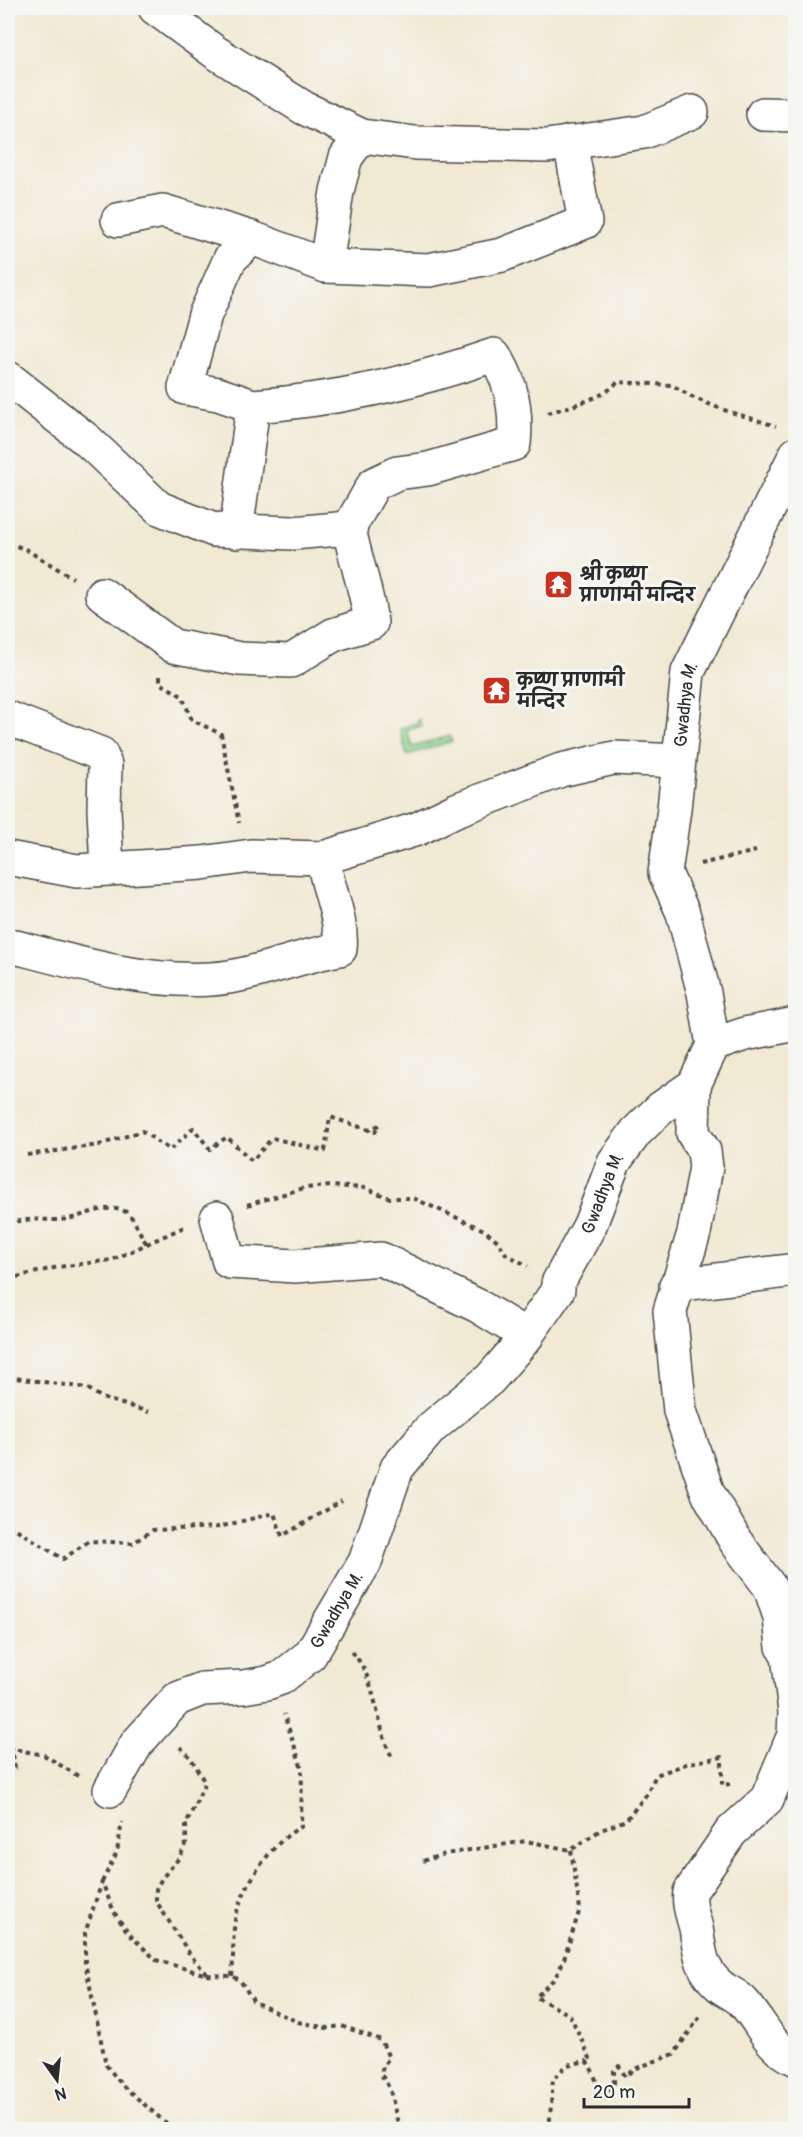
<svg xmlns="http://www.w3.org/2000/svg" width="803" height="2137" font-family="Pangolin,'Playpen Sans Deva',sans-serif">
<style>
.green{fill:#90da96;stroke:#5e8260;stroke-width:1.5}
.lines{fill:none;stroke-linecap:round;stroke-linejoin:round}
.minor-casing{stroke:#494844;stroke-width:36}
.path{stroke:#494844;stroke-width:4;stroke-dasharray:4.5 4.5;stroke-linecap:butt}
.minor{stroke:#fff;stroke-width:33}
.labels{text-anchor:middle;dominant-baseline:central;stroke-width:6;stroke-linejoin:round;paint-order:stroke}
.poi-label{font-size:18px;font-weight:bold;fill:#2b2b2b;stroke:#f6f6f2;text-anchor:start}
.street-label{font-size:18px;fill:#2b2b2b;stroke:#f6f6f2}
</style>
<rect width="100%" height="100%" fill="#f6f6f2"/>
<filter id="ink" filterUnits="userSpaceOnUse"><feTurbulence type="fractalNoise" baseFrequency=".0167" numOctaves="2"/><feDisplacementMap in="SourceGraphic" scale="12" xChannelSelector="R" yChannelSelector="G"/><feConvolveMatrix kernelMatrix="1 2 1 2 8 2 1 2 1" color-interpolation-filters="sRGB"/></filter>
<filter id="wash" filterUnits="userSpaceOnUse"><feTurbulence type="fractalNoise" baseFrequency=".008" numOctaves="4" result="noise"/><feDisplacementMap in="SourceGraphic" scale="24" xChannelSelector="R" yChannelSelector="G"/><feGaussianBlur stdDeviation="1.35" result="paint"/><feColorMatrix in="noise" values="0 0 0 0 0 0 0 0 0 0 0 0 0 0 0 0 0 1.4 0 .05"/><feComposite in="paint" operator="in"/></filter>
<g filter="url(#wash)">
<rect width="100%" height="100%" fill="#f1e9d4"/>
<path class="green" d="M419 719 421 726 407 731 412 747 450 736 452 741 407 755 400 729 416 723Z"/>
</g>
<g filter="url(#ink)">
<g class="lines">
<defs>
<g id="minor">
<path d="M155 8 215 52 304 108 362 136 415 143 547 146 644 132 692 112"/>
<path d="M763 114 796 115"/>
<path d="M118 220 163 211 252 238"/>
<path d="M326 266 429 270 502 255 585 222 570 142"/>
<path d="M8 378 88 441 159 508 214 530 293 533 349 528C355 560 367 590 371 623L333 635 291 661 240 659 173 646 102 594"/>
<path d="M253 406 218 394 185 388 205 315 230 259 252 238 326 266 337 191 346 157 362 136"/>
<path d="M236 532 253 406C337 400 416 382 494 355 512 381 517 412 514 444L428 469 397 473 374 484 349 528"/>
<path d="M8 718 101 754 105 765 104 810 107 867"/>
<path d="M8 858 77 871 202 863 251 856 323 858"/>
<path d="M8 945C73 962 142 983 211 979 256 976 297 956 340 949 343 917 327 889 323 858L417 829 456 810 561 770 614 758 678 761"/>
<path d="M713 1045 745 1034 796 1024"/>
<path d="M694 1085 693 1133 704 1151 706 1167 694 1233 670 1311 680 1411 708 1493 736 1542 770 1587 780 1617 783 1647 788 1655 795 1712 794 1735 767 1799 731 1832 690 1892C688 1905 693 1916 696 1928 700 1952 700 1969 720 1986 727 1992 737 1995 743 2002 762 2022 767 2046 796 2059"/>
<path d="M217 1218 229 1262 295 1266 381 1259 478 1306 527 1336"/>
<path d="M676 1285 796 1270"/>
<path id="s1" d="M110 1790 137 1743 177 1699 202 1689 243 1687 267 1683 281 1678 310 1655 365 1562 397 1468 431 1428 490 1379 522 1342 558 1290V1283L590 1225 614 1162 636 1132 661 1108 694 1085 713 1045 704 993 683 913 665 873 674 809 688 672 796 454"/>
</g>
</defs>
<use href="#minor" class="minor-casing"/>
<path class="path" d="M548 413C567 407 606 398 617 382L672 385 692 397 721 409 776 426
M8 543 25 549 73 578
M160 676V683L182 696 192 720 221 734 239 823
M700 864 756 851
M27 1155 99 1145 142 1131 170 1150 193 1128 210 1149 227 1137 252 1161 272 1138 325 1151 330 1117 375 1132 379 1125 369 1130
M247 1205 304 1188 331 1186 365 1188 390 1198H413L484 1230 498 1241 506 1254 528 1266
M8 1224C30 1216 49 1222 68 1219 87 1215 105 1204 124 1211 134 1214 140 1237 148 1245
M8 1279 58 1267 112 1260 184 1227
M8 1377 87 1388 102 1398 149 1412
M8 1528 16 1529 63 1559 89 1541 133 1543 153 1530 219 1527 274 1513 282 1536 342 1501
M351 1652C376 1673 376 1728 392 1757
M180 1747 191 1758 205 1783 186 1824V1843L180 1857 162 1878 156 1889V1901L191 1956 207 1974
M8 1748 44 1755 78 1776
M8 1774 15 1768 12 1748
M571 1850 580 1909 563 1962 555 1978 536 1997 570 2015 590 2058 586 2061
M423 1861 445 1854 526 1841 571 1850 599 1831 626 1820 646 1795 656 1775 689 1763 722 1757V1785L730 1784
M102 1882 117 1852 122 1822
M232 1976C234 1958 232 1932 236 1915 244 1885 272 1841 301 1827L302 1769 284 1714
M8 2126 12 2130
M174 2130 123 2086 106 2065 85 1962V1933L102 1882 114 1912 129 1934 156 1960 207 1975 232 1976 240 1980 254 2002 298 2022 327 2028 342 2026 381 2040 389 2058 383 2066 381 2075C395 2091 392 2111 401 2130
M549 2130 553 2079 567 2065 586 2061C595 2071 595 2083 603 2094L610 2092 614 2083V2071L619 2066 625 2076 637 2068 674 2054 701 2015"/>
<use href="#minor" class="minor"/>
</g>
</g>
<defs>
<symbol id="temple-square" viewBox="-11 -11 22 22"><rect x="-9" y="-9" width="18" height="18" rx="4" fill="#c8321e" stroke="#f6f6f2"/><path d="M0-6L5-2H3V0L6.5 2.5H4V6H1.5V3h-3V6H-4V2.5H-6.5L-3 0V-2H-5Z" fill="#fff"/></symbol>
</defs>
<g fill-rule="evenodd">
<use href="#temple-square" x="542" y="568" width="33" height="33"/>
<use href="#temple-square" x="480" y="674" width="33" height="33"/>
</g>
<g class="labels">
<g class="poi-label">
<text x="580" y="574">श्री कृष्ण<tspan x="580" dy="21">प्राणामी मन्दिर</tspan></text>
<text x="517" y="680">कृष्ण प्राणामी<tspan x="517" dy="21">मन्दिर</tspan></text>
</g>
<g class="street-label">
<text stroke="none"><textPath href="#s1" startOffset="1353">Gwadhya M.</textPath></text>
<text stroke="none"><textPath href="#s1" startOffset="814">Gwadhya M.</textPath></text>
<text stroke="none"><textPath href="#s1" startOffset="310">Gwadhya M.</textPath></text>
</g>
</g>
<rect width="803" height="2137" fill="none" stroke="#f6f6f2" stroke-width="30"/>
<g transform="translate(57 2080) rotate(165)" stroke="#f6f6f2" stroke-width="4.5" paint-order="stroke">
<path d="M0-4.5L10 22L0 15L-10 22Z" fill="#2b2b2b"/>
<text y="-9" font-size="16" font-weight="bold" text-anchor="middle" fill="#2b2b2b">N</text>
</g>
<path d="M584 2098v9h105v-9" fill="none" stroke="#2b2b2b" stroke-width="3"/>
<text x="593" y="2098" font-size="18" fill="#2b2b2b" stroke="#f6f6f2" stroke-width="4.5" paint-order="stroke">20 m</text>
</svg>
